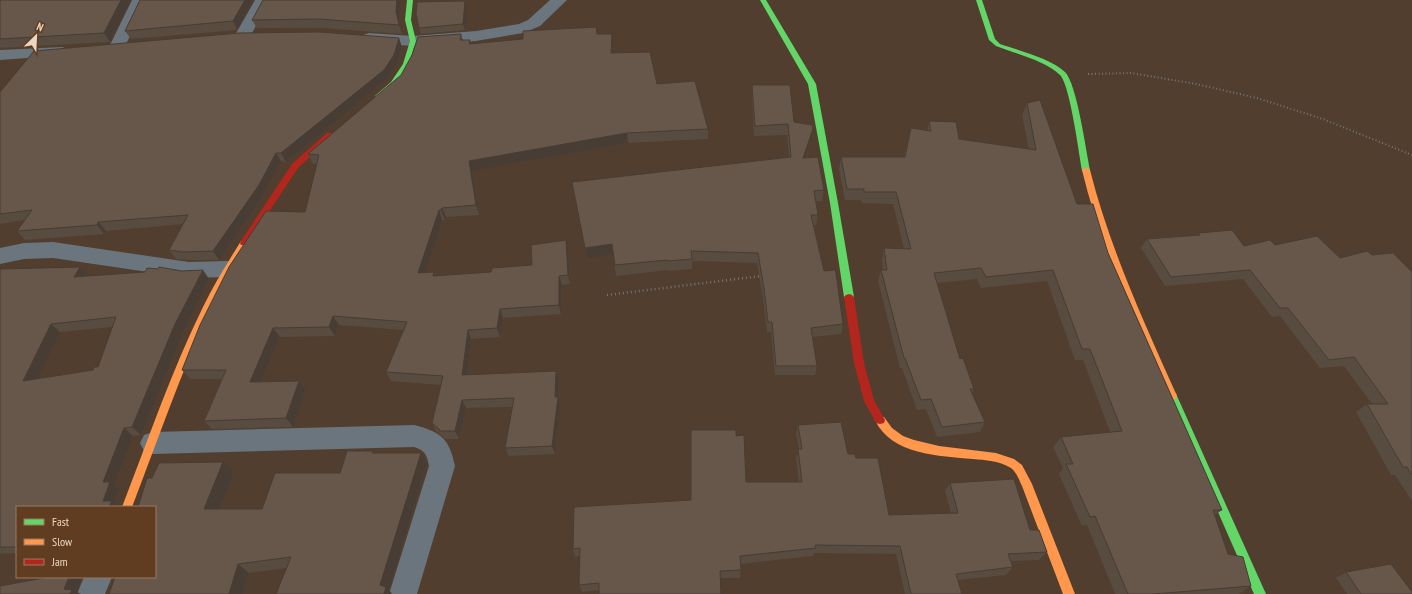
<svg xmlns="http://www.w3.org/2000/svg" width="1412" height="594" font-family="'PT Sans Narrow',sans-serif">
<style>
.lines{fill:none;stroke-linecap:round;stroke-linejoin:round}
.path-far1{stroke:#747676;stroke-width:2;stroke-dasharray:1 2.5;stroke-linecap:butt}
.path{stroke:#747676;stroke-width:2.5;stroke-dasharray:1 3;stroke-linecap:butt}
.street{fill:#6a757d;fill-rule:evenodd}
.fast{fill:#63d668;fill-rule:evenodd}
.slow{fill:#ff974d;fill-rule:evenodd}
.jam{fill:#b3261e;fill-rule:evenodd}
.wall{fill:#584b40;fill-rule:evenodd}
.shaded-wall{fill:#473d34}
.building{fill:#66574a;stroke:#473d34;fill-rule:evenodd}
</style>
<rect width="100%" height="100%" fill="#513e2f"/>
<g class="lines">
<path class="path-far1" d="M1088 74 1131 73 1196 84 1257 98 1323 119 1412 155"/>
<path class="path" d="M607 295 761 276"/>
<path class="street" d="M132 0H148L123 50 117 52 111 50 109 47Z
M255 0H271L249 38 243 40 237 38 235 35Z
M550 0H567L540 26 523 33 476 41 413 46 369 43 363 41 361 38 363 35 369 33 413 36 476 31 519 24 528 20Z
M62 47 68 49 70 52 68 55 0 60V50Z
M53 242 189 262 227 261 235 263 238 269 235 275 227 277 189 278 53 258 24 259 0 264V248L24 243Z
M414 425C441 432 449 438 455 466L417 594H389L429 466C427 455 425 450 414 447L153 454 144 451 140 443 144 435 153 432Z
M84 577H112L105 594H77Z"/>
<path class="fast" d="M407 0H413L411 20 416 41 409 64 396 84 381 100H375V96L391 82 403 64 410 41 405 20Z
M760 0H766L816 84 838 203 854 297 852 299H846L844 297 830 203 808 84Z
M976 0H982L995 39 1000 44C1020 51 1050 58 1065 72 1077 84 1086 151 1090 170L1089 172H1083L1082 170C1079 153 1070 85 1060 75 1046 61 1014 53 996 46L989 40Z
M1172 392 1176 393 1177 396 1266 594H1254L1167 396 1168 393Z"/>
<path class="slow" d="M1086 167 1090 170C1110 249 1144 322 1177 396L1176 399 1172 400 1168 399 1167 396C1135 322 1101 249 1082 170Z
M244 240 248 243C236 264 223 285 212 307 181 371 158 440 132 507H122C148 440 171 372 203 307 214 284 228 262 241 241Z
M880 416 884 417 892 428 903 436 914 440 939 446 996 453 1014 459 1022 465 1032 484 1075 594H1063L1022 486C1019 480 1017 473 1011 468 1000 461 985 460 973 459 940 456 891 455 875 420L876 417Z"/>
<path class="jam" d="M327 133H333L334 135 298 168 247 245H241L240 243 241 241 292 164Z
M849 294 852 295 854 297 864 363 874 400 885 420 884 423 880 424 876 423 864 401 854 363 844 297 846 295Z"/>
</g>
<path class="wall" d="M0 0H131L110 42 0 48Z
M254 0 237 30 131 39 125 31Z
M465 1 467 7 465 30 421 34 419 28Z
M400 3 399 20 402 34 323 28H257L252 20Z
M596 27 597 34 613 43 612 53 657 84 708 129V139L628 143 472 171 479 215 446 217 445 220H442L425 273 435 276 491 272 532 265 568 249 570 284 562 285 561 314 503 318 500 337 471 339 467 375 559 380 558 398 560 405 555 454 509 456 505 448 512 407 466 408 459 439H445L436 431 432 423 441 385 391 381 386 372 404 330 339 325 335 336 280 337 261 382 299 381 306 390 293 427 212 429 204 421 222 379H190L182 370 305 212 317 164H313L308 154 461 34 463 40H470L471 44 523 39Z
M402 47 397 63 387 79 286 162 281 161 264 193 219 260H189L176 259 169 250 183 224 106 231 104 234 25 240 17 231 25 220 0 224V92Z
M752 85 794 122 813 129 811 140 805 158 824 190 822 201H816L818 215 816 225H814L824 271 843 324 841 334 812 337 817 366 815 375H775L771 332H767L763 298 757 263 692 261V269L668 271V270L616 276 613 254 587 259 572 182 789 158 787 135 754 136 752 96Z
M1027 103 1077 204 1108 253 1222 510 1215 515 1228 554 1251 586 1239 594H1115L1087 525 1082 526 1059 474 1063 468 1053 447 1061 437 1110 432 1083 360H1075L1047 281 981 288 977 279 937 283 960 359 974 389 972 393 985 422 980 432 937 437 926 409 917 410 902 368H900L878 281 881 270H883L882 260 884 248 904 249 893 204 862 203 861 200H845L839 169 841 157H904L911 128 927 131 929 121 959 139 1029 149 1022 115Z
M1199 233 1244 246 1275 245 1340 258 1372 255 1412 272V501L1395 475H1391L1356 412 1367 404H1372L1344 366 1320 368 1280 316 1272 317 1243 279 1165 286 1141 248 1147 239 1198 235Z
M0 269 88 276 209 279 183 332 141 435 133 436 114 485 120 489 114 503 17 507V553L0 554ZM113 327 98 367 93 370 38 378 60 332Z
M798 425 856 458 889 515 951 513 945 491 950 483 1030 530 1047 552 1039 560 1010 561 1013 567 1006 575 958 580 962 594H905L896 554 814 553 813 556 740 564 741 570 740 578H720L582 592 579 585 580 556 575 557 573 549 691 500 736 436 746 482H799L796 458 799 449 796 434Z
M373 451 375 453 427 463 389 590 392 594H276L287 568 249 573 243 594 152 478 223 462 234 472 219 509H262L340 473Z
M1346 572 1412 594H1347L1336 578Z"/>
<path class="shaded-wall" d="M121 0H131L110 42 104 33Z
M245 0H254L237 30 233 21Z
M397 0H399L400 3 399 20 402 34 399 25 396 11Z
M465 1 467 7 465 30 463 24Z
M612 34 613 43 612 62 611 53Z
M399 38 402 47 397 63 387 79 286 162 281 153Z
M813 129 811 140 801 168 803 158Z
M627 133 628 143 472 171 479 215 476 205 469 161Z
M276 153 281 161 264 193 219 260 213 251Z
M442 208 446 217 445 220 441 210Z
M439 210 442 220 422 283 418 273Z
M98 222 106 231 104 234 97 225Z
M566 240 568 249 570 284 568 275Z
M612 244 613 254 587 259 585 248Z
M80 267 88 276 74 277Z
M203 270 209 279 183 332 141 435 132 427 175 324Z
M559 276 562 285 561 314 559 305Z
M500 309 503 318 500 337 497 328Z
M333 316 339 325 335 336 329 327Z
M51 324 60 332 33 389 23 381Z
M273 328 280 337 257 391 250 382Z
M468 330 471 339 466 384 462 375Z
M556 371 559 380 558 398 560 405 555 454 552 446Z
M299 381 306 390 293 427 286 418Z
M462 400 466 408 459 439 455 431Z
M124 428 133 436 114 485 120 489 114 503 120 507H109L103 501V482Z
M421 453 427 463 389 590 392 594H384L380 585Z
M223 462 234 472 215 519 204 509Z
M238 564 249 573 243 594H229Z
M69 577H77L81 579 77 592 81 594H70L64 589Z"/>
<path class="building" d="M0 0H121L104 33 0 39Z
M140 0H245L233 21 125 31Z
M263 0H397L396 11 399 25 319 19 252 20Z
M465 1 463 24 419 28 416 14 417 2Z
M596 27 597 34H612L611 53 650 52 657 84 695 81 708 129 627 133 469 161 476 205 442 208 441 210H439L418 273 434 272 433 276 491 272 492 268 532 265 531 245 566 240 568 275 559 276V305L500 309 497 328 468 330 462 375 556 371 555 397H558L552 446 505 448 514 398 462 400 455 431H441L432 423 443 376 386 372 407 322 333 316 329 327 273 328 250 382 299 381 286 418 204 421 226 370H182L200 325 229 267 266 211 305 212 319 155 308 154 401 75 412 55 418 37 461 34 460 40H470L469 44 523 39V31Z
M319 32 399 38 394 55 384 70 281 153H276L259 185 213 251 183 252 169 250 188 215 98 222 97 225 17 231 32 210 0 214V92L34 51 239 33Z
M752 85H790L794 122 812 125 813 129 803 158 818 157 824 190 814 191 818 215H811L824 271 835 270 836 273 843 324 811 328 817 366H776L772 322H768L764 288 758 253 691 251 692 259 667 261V260L615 265 612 244 585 248 572 182 791 157 788 124 755 126Z
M1040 100 1077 204H1093L1108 253 1222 510H1213L1228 554 1243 557 1251 586 1154 594H1128L1095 516 1090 517 1066 464H1073L1061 437 1122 431 1090 349H1082L1053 270 986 277 981 268 934 273 960 359 963 358 974 389H970L985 422 942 427 931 399 921 400 905 358H904L881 270H887L884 248 911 249 896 192H864V189H847L841 157H905L911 128 931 131 929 121 956 122 959 139 1036 150 1027 103Z
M1232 230 1244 246 1270 240 1275 245 1317 236 1340 258 1367 251 1372 255 1393 253 1412 272V475L1407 467H1403L1367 404H1388L1354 357 1329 360 1288 308H1280L1250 270 1171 277 1147 239 1200 235 1199 233Z
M80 267 74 277 145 272 147 268 158 269 159 267 182 271 203 270 175 324 132 427 124 428 103 482H110L103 501H112L109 507H17V547H0V269ZM116 317 98 367H94L93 370 23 381 51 324Z
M841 422 848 454H855L856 458H878L889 515 958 513 950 483 1014 479 1030 530H1039L1047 552 1008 554 1013 567 956 574 962 594H911L900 546 815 545 816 548 740 556 741 570 720 571 721 594H599V583L579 585 580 548 573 549 574 507 691 500V430H736V436L744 435 746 482H802L798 449H802L798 425Z
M347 451H373L372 453H421L380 585 386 587 384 594H276L291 557 238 564 229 594H109L115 577H155V507H138L147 478H152L159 463 223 462 204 509H262L275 473H340Z
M1391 564 1412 592V594H1361L1346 572Z
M49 577H69L64 589 72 590 70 594H0V586Z"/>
<rect x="16" y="506" width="140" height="72" fill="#603d20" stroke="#987a62"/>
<rect x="24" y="519" width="20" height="6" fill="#63d668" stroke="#987a62"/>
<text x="52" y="526" font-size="12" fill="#ebd6c5">Fast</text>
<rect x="24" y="539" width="20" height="6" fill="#ff974d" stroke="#987a62"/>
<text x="52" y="546" font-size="12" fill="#ebd6c5">Slow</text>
<rect x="24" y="559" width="20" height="6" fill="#b3261e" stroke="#987a62"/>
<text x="52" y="566" font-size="12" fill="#ebd6c5">Jam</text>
<g transform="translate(36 36) rotate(24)" stroke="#603d20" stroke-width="3" paint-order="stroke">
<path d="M0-3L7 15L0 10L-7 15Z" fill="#ebd6c5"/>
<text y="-6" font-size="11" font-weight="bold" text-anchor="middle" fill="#ebd6c5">N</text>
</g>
</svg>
